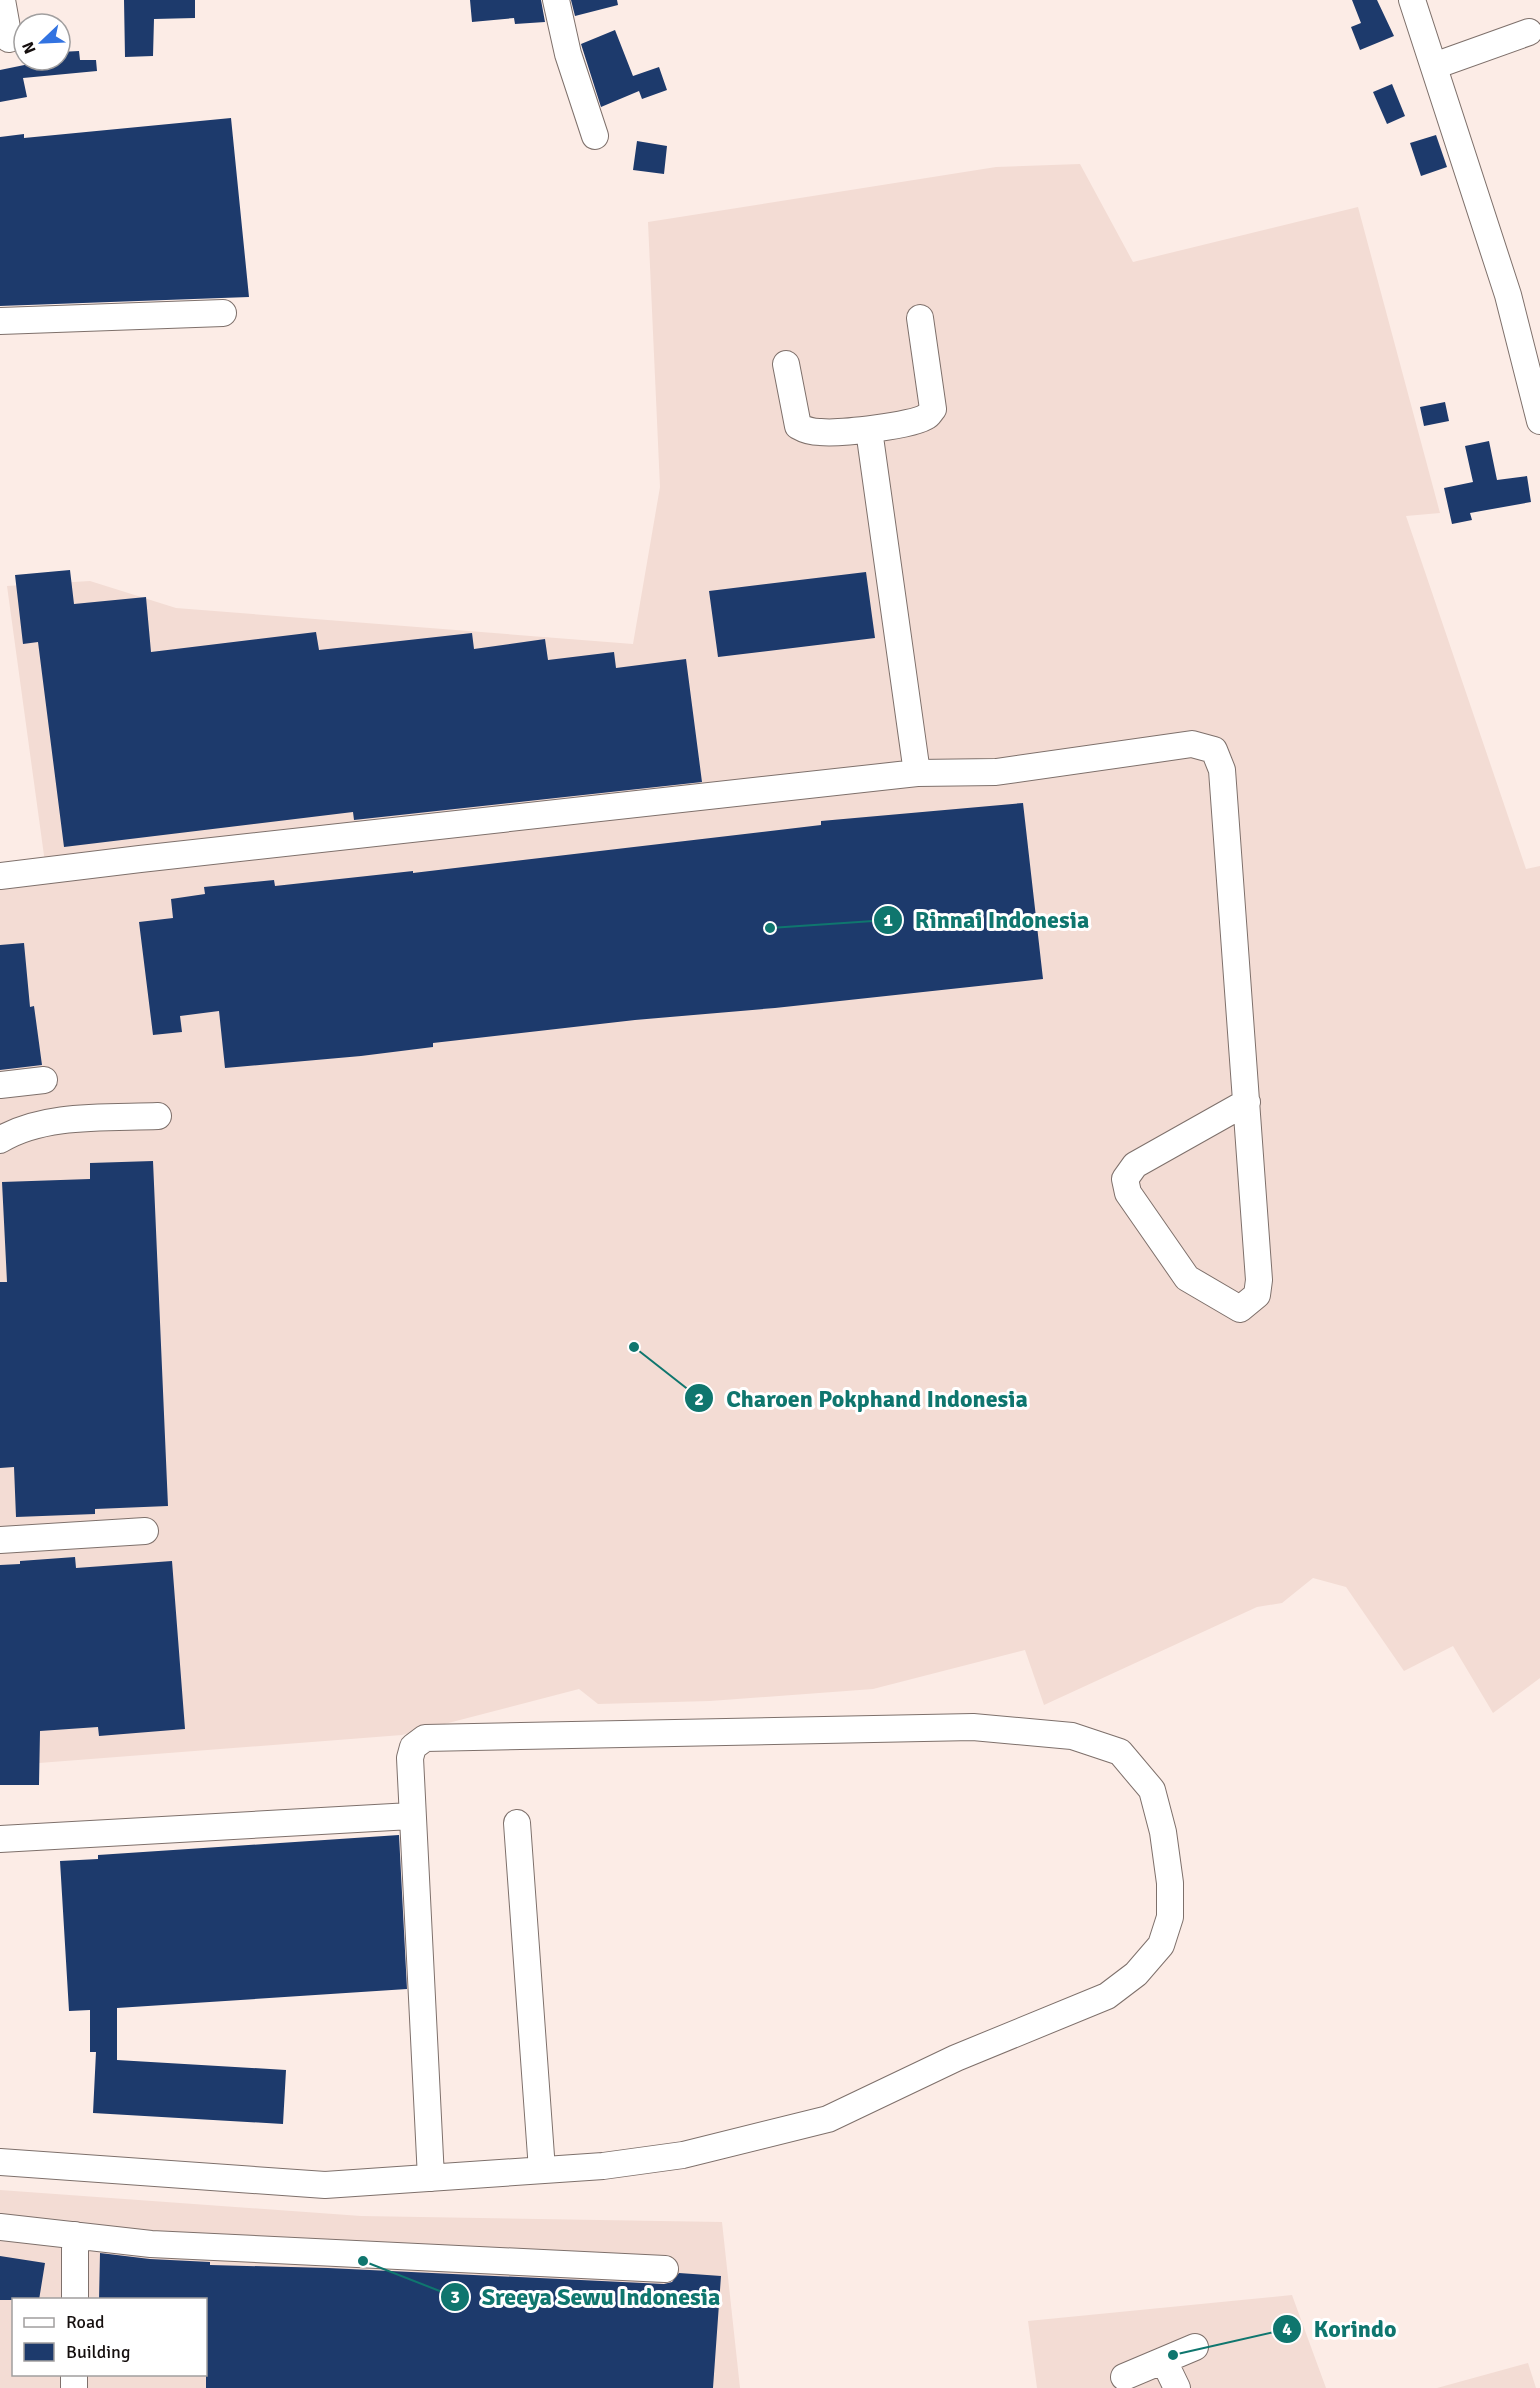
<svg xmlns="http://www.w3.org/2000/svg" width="1540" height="2388" font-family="Signika,sans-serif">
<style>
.built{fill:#f3dcd4;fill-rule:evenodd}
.building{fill:#1d3a6c}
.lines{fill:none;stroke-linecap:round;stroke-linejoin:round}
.minor-casing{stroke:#7e706b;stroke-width:28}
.minor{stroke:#fff;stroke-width:26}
.leader{fill:none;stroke:#0f766e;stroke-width:2}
.callout-dot{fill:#0f766e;stroke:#fff;stroke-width:2}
.mark-label{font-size:18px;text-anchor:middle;font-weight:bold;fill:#fff}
.callout-label{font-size:24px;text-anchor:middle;font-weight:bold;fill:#0f766e;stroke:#fff;stroke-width:6;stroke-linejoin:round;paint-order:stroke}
</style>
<rect width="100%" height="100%" fill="#fcece6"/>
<path class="built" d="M1080 164 1133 262 1358 207 1440 513 1406 516 1526 869 1540 866V1678L1493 1713 1453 1646 1404 1671 1346 1587 1313 1578 1282 1603 1257 1607 1044 1705 1025 1650 873 1689 710 1701 598 1704 579 1689 402 1735 0 1766V878L46 870 7 586 90 581 176 608 633 644 660 487 648 222 996 167Z
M0 2190 361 2216 722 2222 740 2388H0ZM14 2300H206V2374H14Z
M1292 2295 1326 2388H1037L1028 2321Z
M1528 2363 1536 2388H1437Z"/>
<path class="building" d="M124 0H195V18L154 19 153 56 125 57Z
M470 0H541L545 22 515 24 514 18 472 22Z
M571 0H617L618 5 575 16Z
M1352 0H1377L1394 36 1360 50 1351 27 1361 23Z
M615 30 633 76 659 67 667 90 642 99 639 91 601 107 581 44Z
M79 51 80 60H96L97 71 23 78 27 97 0 102V70L39 62V60H60V52Z
M1392 84 1405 116 1387 124 1373 92Z
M231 118 249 297 0 306V137L24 134V138Z
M1436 135 1447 167 1421 176 1410 143Z
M637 141 667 146 664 174 633 170Z
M1445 402 1449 421 1424 426 1420 407Z
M1489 441 1497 480 1527 476 1531 502 1470 513 1472 520 1452 524 1444 488 1473 482 1465 446Z
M70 570 74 604 146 597 151 652 316 632 319 650 472 633 474 649 545 639 548 660 614 652 616 668 686 659 702 782 354 820 353 812 64 847 38 642 23 644 15 575Z
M866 572 875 638 718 657 709 591Z
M1023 803 1043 979 775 1008 635 1020 433 1043V1047L361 1056 225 1068 219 1011 180 1016 182 1032 153 1035 139 922 173 918 171 899 205 894 204 887 274 880 275 886 413 871V873L821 825V821Z
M24 943 30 1007 34 1006 42 1065 0 1070V945Z
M153 1161 168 1506 95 1509V1514L16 1517 14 1467 0 1468V1282H7L2 1182 90 1179V1163Z
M75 1557 76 1568 172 1561 185 1729 99 1736 98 1727 40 1731 39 1785H0V1565L20 1564V1561Z
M399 1835 407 1989 117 2008V2060L286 2070 283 2124 93 2113 96 2052H90V2010L69 2011 60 1861 98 1859V1855Z
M100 2253 150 2259 210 2262V2265L328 2268 664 2284 672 2282 679 2273 721 2276 713 2388H206V2300H99Z
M0 2256 45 2263 39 2300H0Z"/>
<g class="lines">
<defs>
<path id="minor" d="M2 0 9 39
M556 0 568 54 595 136
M1412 0 1508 295 1540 421
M1434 66 1529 32
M0 321 223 313
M786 364 798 426C805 430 812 432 820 432 838 434 914 426 927 416 928 416 932 410 933 409L920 318
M869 430 917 773
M0 876 140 859 917 773 996 772 1192 744 1214 750 1222 770 1259 1280 1257 1295 1240 1309 1187 1278 1128 1193 1125 1179 1135 1165 1247 1102
M0 1085 44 1080
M0 1140C43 1113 109 1118 158 1116
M0 1540 145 1531
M517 1823 542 2170
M0 1839 411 1816
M0 2162 325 2185 603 2166 683 2155 828 2119 956 2058 1107 1996 1136 1974 1161 1945 1170 1917V1883L1163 1832 1152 1790 1120 1752 1072 1736 973 1727 425 1738 413 1747 410 1758 431 2178
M0 2227 151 2244 665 2269
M75 2300V2235
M1164 2361 1177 2388
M1124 2377 1195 2347
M74 2388V2374"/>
</defs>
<use href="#minor" class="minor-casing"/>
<use href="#minor" class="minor"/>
</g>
<path class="leader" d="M770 928L888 920M634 1347L699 1398M363 2261L455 2297M1173 2355L1287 2329"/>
<g class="callout-dot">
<circle cx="770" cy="928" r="6"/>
<circle cx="634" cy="1347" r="6"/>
<circle cx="363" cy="2261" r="6"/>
<circle cx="1173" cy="2355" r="6"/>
<circle cx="888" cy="920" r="15"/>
<circle cx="699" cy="1398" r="15"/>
<circle cx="455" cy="2297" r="15"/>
<circle cx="1287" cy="2329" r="15"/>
</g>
<g class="mark-label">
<text x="888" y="926">1</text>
<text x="699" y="1405">2</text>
<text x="455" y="2303">3</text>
<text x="1287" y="2335">4</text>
</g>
<g class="callout-label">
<text x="1002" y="928">Rinnai Indonesia</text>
<text x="877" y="1407">Charoen Pokphand Indonesia</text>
<text x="601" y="2305">Sreeya Sewu Indonesia</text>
<text x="1355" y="2337">Korindo</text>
</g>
<rect x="12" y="2298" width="195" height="78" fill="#ffffff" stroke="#a19f9f" stroke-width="1.5"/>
<rect x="24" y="2318" width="30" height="9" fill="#ffffff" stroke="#a19f9f" stroke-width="1.5"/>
<text x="66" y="2328" font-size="18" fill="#150f0e">Road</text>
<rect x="24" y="2343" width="30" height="18" fill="#1d3a6c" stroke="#a19f9f" stroke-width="1.5"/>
<text x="66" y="2358" font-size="18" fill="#150f0e">Building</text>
<g transform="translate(42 42) rotate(247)"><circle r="28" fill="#ffffff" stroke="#a19f9f" stroke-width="1.5"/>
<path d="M0-4.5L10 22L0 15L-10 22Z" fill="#3273e1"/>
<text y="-9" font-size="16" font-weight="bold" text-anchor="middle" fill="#150f0e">N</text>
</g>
</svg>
